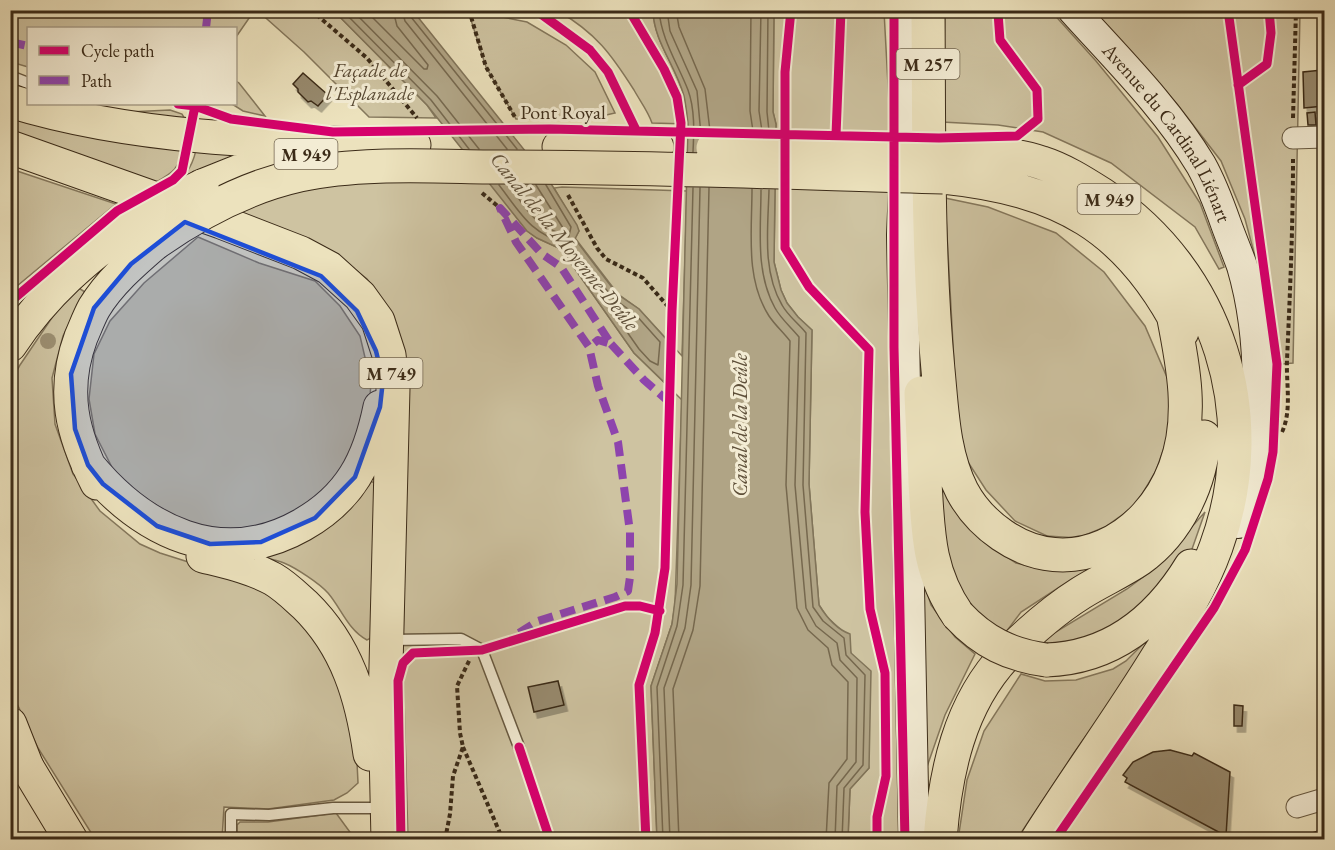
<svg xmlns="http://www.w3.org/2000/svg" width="1335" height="850" font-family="'EB Garamond',serif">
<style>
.green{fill:#cec3a1;stroke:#84775c;stroke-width:1.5}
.water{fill:#b0a485;stroke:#817459;stroke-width:1.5}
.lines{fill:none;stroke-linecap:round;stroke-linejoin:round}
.shore{stroke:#76684e;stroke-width:1.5}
.building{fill:#978a6e;stroke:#3b2b18;stroke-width:1.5;filter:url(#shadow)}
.lane-casing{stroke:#675941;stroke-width:13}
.street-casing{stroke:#675941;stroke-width:23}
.secondary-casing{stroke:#3b2b18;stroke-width:32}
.primary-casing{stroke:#3b2b18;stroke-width:35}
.highway-casing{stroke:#3b2b18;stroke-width:35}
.path{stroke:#3b2b18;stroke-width:4;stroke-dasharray:4.5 3;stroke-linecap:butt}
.lane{stroke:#f3ecd4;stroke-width:10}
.street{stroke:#f3ecd4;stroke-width:21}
.secondary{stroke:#f3ecd4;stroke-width:30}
.primary{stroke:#ece2bd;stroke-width:33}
.highway{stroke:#ece2bd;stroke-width:33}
.primary-bridge-casing{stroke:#3b2b18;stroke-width:35;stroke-linecap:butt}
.primary-bridge{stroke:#ece2bd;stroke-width:33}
.quiet{stroke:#8e44ad;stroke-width:8;stroke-dasharray:15 8;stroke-linecap:butt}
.cycleway-casing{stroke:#f3ecd4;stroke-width:13}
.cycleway{stroke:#d6006c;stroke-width:9}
.tree{fill:#9b8e71}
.marked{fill:#1d4ed8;fill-opacity:0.2;stroke:#1d4ed8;stroke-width:4.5;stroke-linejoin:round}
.labels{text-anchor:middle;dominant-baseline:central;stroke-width:6;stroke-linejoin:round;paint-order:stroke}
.shield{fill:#f3ecd4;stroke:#726550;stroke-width:1.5}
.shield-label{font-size:18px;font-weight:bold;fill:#3b2b18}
.park-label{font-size:20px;font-style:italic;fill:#584933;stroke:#f3ecd4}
.street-label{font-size:20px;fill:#3b2b18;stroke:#f3ecd4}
.water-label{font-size:21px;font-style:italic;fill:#5e4f39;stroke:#f3ecd4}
</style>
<defs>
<filter id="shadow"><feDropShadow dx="3.5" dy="6" stdDeviation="0" flood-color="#0004"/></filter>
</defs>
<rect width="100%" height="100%" fill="#ece2bd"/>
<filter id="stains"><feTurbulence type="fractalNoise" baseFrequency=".00333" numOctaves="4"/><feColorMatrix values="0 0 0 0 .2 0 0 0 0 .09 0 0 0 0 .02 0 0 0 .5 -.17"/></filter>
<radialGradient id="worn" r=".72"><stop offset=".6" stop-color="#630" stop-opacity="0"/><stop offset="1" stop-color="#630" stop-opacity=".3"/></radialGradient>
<path class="green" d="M10 11 11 10 254 11 236 37V28H28V67L11 62Z
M258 11H334L427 105 436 118 369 117 304 52Z
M558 11H653C654 42 676 66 684 96 686 105 687 115 688 124L652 123C648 111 640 101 634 90 611 54 596 33 558 11Z
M774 11H884L904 380 914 839H848L850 789 869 768 851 653 842 631 827 617 819 605 809 484 812 330 798 317 787 303 781 290 774 262 776 124 773 112Z
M945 11H1051L1096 61 1158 137 1200 203 1224 267 1219 269 1195 227 1111 163 1043 132 998 125 942 122Z
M1093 11H1300L1293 363 1269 365 1260 275 1245 219 1221 161 1177 104Z
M492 15 527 22 566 45 595 72 615 113 593 118 516 119 486 67 470 17Z
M236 81 239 83 265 116 243 111 232 104H236Z
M170 110 182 114 185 119 128 112Z
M10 114 184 144C179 172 172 173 149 186L11 138Z
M197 145 249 149 174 186C188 173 194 163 197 145Z
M11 169 116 204 11 291 10 169Z
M470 174 491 184 527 231 537 238 561 249 634 353 682 400 675 604 672 624 651 686 657 839H408L403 663 405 485 391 314 367 279 334 253 235 212 289 183Z
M562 187 687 191 682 356 639 309 618 294 575 238 579 231 554 188Z
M945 198 988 207 1056 233 1104 272 1145 326 1169 382 1170 430 1156 471 1135 506 1105 527 1078 538 1047 536 1015 521 986 490 966 459 957 417Z
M198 237 259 263 315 281 340 306 360 336 371 383 368 421 342 476 306 513 265 528 195 530 119 481 95 434 89 399 94 354 110 321 144 283Z
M74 285 85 292 63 336 52 378 55 424 73 474 100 511 140 544 160 553 223 573 292 603 339 665 357 762 358 783 347 793 334 800 268 809 224 807 222 839H95L38 748 11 691 10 384 20 365Z
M938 469 953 506 984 542 1016 563 1045 570 1106 561 1072 579 1021 612 1003 636 976 616 943 558Z
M367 480 378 484 373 637 367 640C348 630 341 608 328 593 319 583 296 568 284 563 274 559 262 558 252 555Z
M1205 512 1191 552 1163 593 1088 643 1040 647 1049 636 1127 589 1155 568Z
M917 560 931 605 955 637 975 654 945 715 921 784Z
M1171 616 1074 753 1017 839 958 840 967 780 984 731 1021 674 1045 681 1076 680 1113 669 1126 661Z
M336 813 355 839H237V825L240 822H268Z"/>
<path class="water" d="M334 11H413L550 182 577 225 579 231 575 239 617 294 639 309 667 340 664 382 634 353 561 249 537 238 527 231 427 105Z
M653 11H774L773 112 776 124 774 262 781 290 787 303 798 317 812 330 809 484 819 605C827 618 836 629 850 634L851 653 871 671 869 768 850 789 848 839H657L651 686 672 624 677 584 688 124C687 115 686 105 684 96 676 66 654 42 653 11Z"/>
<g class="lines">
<path class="shore" d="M342 10 431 100 469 149
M352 10 437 96 479 149
M365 10 424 69H427L428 65 397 26 393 10
M402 10 405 21 507 149
M409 10 411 17 517 149
M659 10C661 39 678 64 688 90 695 109 694 132 693 152
M667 10 670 31 697 91 701 135
M676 10 679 27 705 89 710 131
M751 10 750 111 753 131
M761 10 759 111 762 131
M768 10 767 112 769 131
M499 185C522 215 530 233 567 244L571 227 546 185
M509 185C523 204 536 229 562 233L563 228 536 185
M752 189C752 231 745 279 769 316 775 325 783 332 790 341L786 485 797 608 808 630 828 648 832 665 848 682 847 759 829 783 826 840
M761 190C761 229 755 272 775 308 781 319 791 327 799 337L795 485 806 608 816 626 837 643 840 660 857 678 856 762 837 786 835 840
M769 190C768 228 762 271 782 305 788 316 799 324 806 333L803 485 813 607 823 621 844 638 846 655 865 675 863 765 844 788 842 840
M580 257 613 298 635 314 660 342 658 365 650 361 639 349 578 262 577 259Z
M663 840 657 687 677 626 683 585 693 188
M670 840 664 688 685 628 691 585 700 188
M679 840 673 689 693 630 700 586 709 188"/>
</g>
<path class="building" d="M1322 70 1324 106 1304 108 1303 72Z
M303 73 328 95 318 106 311 101 308 102 298 92V89L293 84Z
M1315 112 1316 125H1308L1307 113Z
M558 681 564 705 534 712 528 687Z
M1234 705 1243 706 1242 726H1234Z
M1170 750 1192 756 1194 753 1230 772 1226 836 1125 782 1127 778 1123 775 1133 762 1153 752Z
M1324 829V840H1301L1300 837Z"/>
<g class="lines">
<defs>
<path id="lane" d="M10 76 28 83
M391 640 461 639 482 650 519 747
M231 840V814L269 815 333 808H374"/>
<path id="street" d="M1293 138 1324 137
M1297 807 1324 799"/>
<g id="secondary">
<path d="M907 10 908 95 902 235 914 840"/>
<path id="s1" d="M1073 10C1118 60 1166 107 1201 165 1211 183 1219 204 1226 224 1231 238 1237 252 1242 266 1265 344 1262 447 1238 523"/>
</g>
<path id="primary" d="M928 10C929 130 927 251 938 370 942 410 943 454 962 491 971 508 986 524 1002 535 1070 582 1148 540 1175 468 1194 418 1183 364 1173 314
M10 101C141 141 279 142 414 145
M10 147 221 222 301 253 329 268 360 296 378 321 389 355 393 388 385 706 388 840
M559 147H657
M942 151C975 153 1011 152 1042 163 1064 170 1084 183 1103 195 1219 272 1264 416 1216 547 1202 586 1181 620 1158 656 1120 718 1076 778 1037 840
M943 177C1059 189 1128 226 1182 332
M202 186 242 170 307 153
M10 345C44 294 87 256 137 222
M921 393C922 423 924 452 925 482 928 532 928 572 958 615
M88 465C142 531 221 571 302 525 350 498 369 461 380 407
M97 483C72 434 61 391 81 337 85 328 89 317 94 308 109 283 132 263 154 244
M203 556C227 562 251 567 273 579 285 586 295 596 305 605 347 646 362 697 370 754
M1046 660C1111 658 1158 620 1191 566
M10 724 27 767
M940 840C945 773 959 704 1007 654 1029 632 1054 610 1081 593 1100 581 1121 572 1140 559 1178 532 1201 483 1204 437"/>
<path id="highway" d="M27 767 71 840"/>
</defs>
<use href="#lane" class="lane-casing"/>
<use href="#street" class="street-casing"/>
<use href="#secondary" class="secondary-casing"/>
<use href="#primary" class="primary-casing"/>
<use href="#highway" class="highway-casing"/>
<path class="path" d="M311 10 367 58 417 118
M469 10 486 67 516 119
M1293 118 1296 10
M482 193 500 208
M568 195 597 248 606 259 643 278 672 311
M1282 432C1292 411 1286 383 1287 360 1290 293 1293 226 1293 159
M463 747 503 840
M445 840 450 814 453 776 463 747 460 733 457 686 470 659"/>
<use href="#lane" class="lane"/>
<use href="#street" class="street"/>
<use href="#secondary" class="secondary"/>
<use href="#primary" class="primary"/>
<use href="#highway" class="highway"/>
<defs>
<path id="primary-bridge" d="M713 148 942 151
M137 222 155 210 202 186
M154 244C199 212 246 187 300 175 364 161 442 167 508 167 653 167 798 173 943 177
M958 615C983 642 1010 655 1046 660"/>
</defs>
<use href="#primary-bridge" class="primary-bridge-casing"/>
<use href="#primary-bridge" class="primary-bridge"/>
<path class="quiet" d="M206 28 208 10
M10 42 28 46
M611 344 644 380 669 402
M519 633 538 621 615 597 628 591 630 577V532L618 442 598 386 589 347 516 242 500 208 542 254 561 267 611 344 598 340 589 347"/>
<defs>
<path id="cycleway" d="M533 10 541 14 590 50 608 72 636 130
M629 10 664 69 677 97 681 123 672 311 665 568 655 633 639 685 646 840
M791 10 785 72V248L809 287 869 350 865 512 870 609 885 673 886 776 877 817V840
M894 10V347L905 840
M1238 85 1267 64 1271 33 1269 10
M178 104 195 106 231 119 333 132 550 129 939 138 1017 136 1038 119 1037 90 1000 40 998 13 1001 10
M836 135 841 10
M10 302 117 211 173 180 182 171 195 106
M519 747 550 840
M401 840 398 681 403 663 413 653 482 650 625 606H640L660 611
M1055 840 1214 608 1245 550 1268 479 1273 452 1277 364 1228 10"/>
</defs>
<use href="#cycleway" class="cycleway-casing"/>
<use href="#cycleway" class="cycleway"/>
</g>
<circle class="tree" cx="48" cy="341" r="8"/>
<path class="marked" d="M185 222 321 276 357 311 376 351 383 380 380 407 355 477 315 518 261 542 210 544 157 526 103 484 88 465 75 429 71 374 94 308 131 264Z"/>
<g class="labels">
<g class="shield">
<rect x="896.5" y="49" width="63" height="30" rx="4.5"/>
<rect x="274.5" y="139" width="63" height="30" rx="4.5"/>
<rect x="1077.5" y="184" width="63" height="30" rx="4.5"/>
<rect x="359.5" y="358" width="63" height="30" rx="4.5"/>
</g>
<g class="shield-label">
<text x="928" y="64">M 257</text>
<text x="306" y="154">M 949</text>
<text x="1109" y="199">M 949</text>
<text x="391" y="373">M 749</text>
</g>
<g class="park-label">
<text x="370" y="70">Façade de<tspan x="370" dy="23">l'Esplanade</tspan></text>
</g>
<g class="street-label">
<text x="563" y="112">Pont Royal</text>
<text stroke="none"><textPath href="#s1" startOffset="156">Avenue du Cardinal Liénart</textPath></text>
</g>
<g class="water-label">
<text transform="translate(565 241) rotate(51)">Canal de la Moyenne-Deûle</text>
<text transform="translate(739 425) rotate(-90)">Canal de la Deûle</text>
</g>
</g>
<rect width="1335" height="850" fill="none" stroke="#ece2bd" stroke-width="36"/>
<rect x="12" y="12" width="1311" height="826" fill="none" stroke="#3b2b18" stroke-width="3"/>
<rect x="18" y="18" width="1299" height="814" fill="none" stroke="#3b2b18" stroke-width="1.5"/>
<rect x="27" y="27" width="210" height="78" fill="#f3ecd4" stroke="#a99f89" stroke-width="1.5"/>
<rect x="39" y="46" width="30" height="9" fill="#d6006c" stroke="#a99f89" stroke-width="1.5"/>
<text x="81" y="57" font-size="18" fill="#3b2b18">Cycle path</text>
<rect x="39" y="76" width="30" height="9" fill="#8e44ad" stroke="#a99f89" stroke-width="1.5"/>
<text x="81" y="87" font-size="18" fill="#3b2b18">Path</text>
<rect width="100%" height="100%" filter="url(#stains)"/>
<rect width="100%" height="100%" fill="url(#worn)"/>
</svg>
